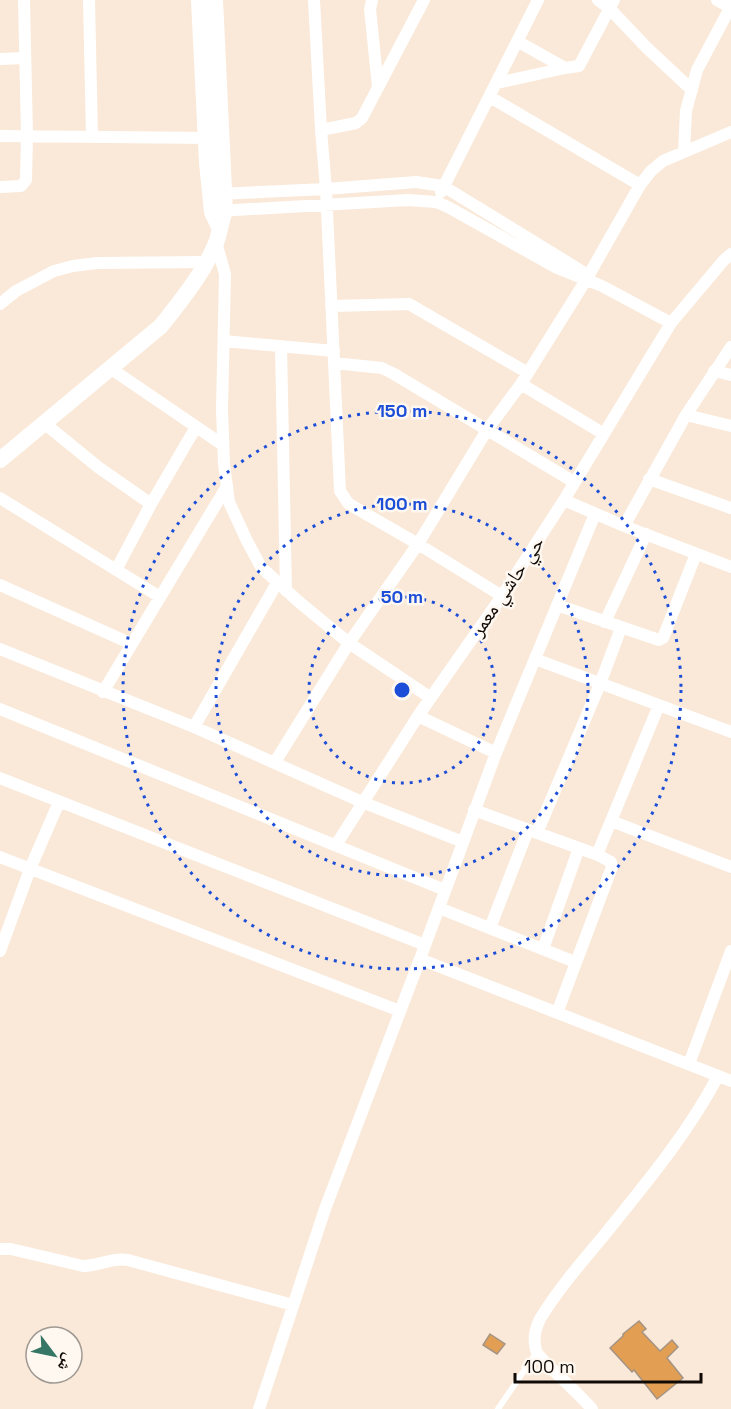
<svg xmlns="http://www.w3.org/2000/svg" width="731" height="1409" font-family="'Space Grotesk','Noto Naskh Arabic',sans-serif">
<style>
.building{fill:#e29e53;stroke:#a49484;stroke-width:1.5}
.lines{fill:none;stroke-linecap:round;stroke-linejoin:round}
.lane{stroke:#fff;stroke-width:6}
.street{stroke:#fff;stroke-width:12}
.secondary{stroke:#fff;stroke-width:16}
.ring{fill:none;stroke:#1d4ed8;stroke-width:3;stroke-dasharray:3 6}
.labels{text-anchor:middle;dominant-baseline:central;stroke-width:5;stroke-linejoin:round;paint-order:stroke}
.street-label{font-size:20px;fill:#100a06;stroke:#fff8f1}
.centre{fill:#1d4ed8;stroke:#fff8f1;stroke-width:3}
.ring-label{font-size:18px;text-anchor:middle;font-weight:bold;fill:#1d4ed8;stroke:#fff8f1;stroke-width:5;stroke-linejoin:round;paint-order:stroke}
</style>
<rect width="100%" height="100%" fill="#fae9d8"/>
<path class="building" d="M639 1321 646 1329 642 1332 660 1351 672 1340 678 1347 667 1358 683 1378 657 1399 634 1370 632 1372 610 1348 623 1336V1334Z
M490 1334 505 1344 497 1354 483 1345Z"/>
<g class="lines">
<path class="lane" d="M498 1409 536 1353"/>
<path class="street" d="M89 0 92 137
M314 0 321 130
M372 0 370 9 378 87
M424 0 362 118 356 123 321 130 326 189 340 491 348 503 354 507 418 544 502 596
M598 0 610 9 646 47 692 90
M717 0 731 8
M517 41 565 68 579 66 614 0
M0 59 25 58
M497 83 565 68
M490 97 640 185
M0 136 213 138
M684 152 686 111 697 70 731 6
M0 187 21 186 26 180 27 135 24 0
M441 192 538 0
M218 194 326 189 416 182 443 186 588 275
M218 211 408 200 436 202 448 207 557 268 602 286 671 323 724 260 731 254
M216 242 225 274 222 409 224 464 229 502 247 541 261 567 299 602 349 643 431 698
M0 304 16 291 54 271 73 266 97 263 205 262
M331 306 409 304 528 373
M224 341 334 351
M281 346 286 591
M334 363 382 368 394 374 574 482
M110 368 223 445
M714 371 731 375
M521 384 604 434
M686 415 731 426
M44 423 98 467 151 504 116 570
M649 479 731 508
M0 498 160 597
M564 500 624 526 731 567
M151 504 196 427
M624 526 686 415 731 347
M0 585 132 644
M557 605 659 640 663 638 696 554
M605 622 646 534
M0 649 194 727 362 802 463 842
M535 659 731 732
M103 692 227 486
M0 709 445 890
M418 716 496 753
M194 727 277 583
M275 762 349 643 418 544 487 430 521 384 586 280 640 185 651 171 663 161 731 132
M0 778 425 945
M474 810 598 855
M611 821 731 867
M537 833 600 684 621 628
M336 845 418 716 502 596 564 500 671 323
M0 857 400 1011
M439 908 575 962
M490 928 528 830
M543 949 579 848
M0 951 30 869 59 802
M420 959 496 753 595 514
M557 1013 612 867 611 862 598 855 599 850 659 705
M689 1064 731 951
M0 1249H11L83 1266C99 1266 112 1257 128 1260L293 1305
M259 1409 325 1209 420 959 731 1081
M592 1409C583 1397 537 1357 536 1350 533 1338 535 1330 540 1319 557 1291 580 1264 601 1239 643 1187 687 1135 718 1076"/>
<path class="secondary" d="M199 0 207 163 212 212 219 227
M0 460 161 326C180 302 205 271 216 243 220 232 221 221 225 211L215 0"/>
</g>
<g class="ring">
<circle cx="402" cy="690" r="93"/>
<circle cx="402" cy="690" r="186"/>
<circle cx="402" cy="690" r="279"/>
</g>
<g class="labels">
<g class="street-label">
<text transform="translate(507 586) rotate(-56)">حي حاشي معمر</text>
</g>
</g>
<circle cx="402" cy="690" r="9" class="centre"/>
<g class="ring-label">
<text x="402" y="417">150 m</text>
<text x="402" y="510">100 m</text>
<text x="402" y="603">50 m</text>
</g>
<g transform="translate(54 1355) rotate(122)"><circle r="28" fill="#fff8f1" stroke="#9f9993" stroke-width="1.5"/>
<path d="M0-4.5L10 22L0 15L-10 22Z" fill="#357665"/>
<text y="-9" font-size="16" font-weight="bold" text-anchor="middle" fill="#100a06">ش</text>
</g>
<path d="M515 1373v9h186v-9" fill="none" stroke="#100a06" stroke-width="3"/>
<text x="524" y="1373" font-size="18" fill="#100a06" stroke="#fff8f1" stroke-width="4.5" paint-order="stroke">100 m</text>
</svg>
